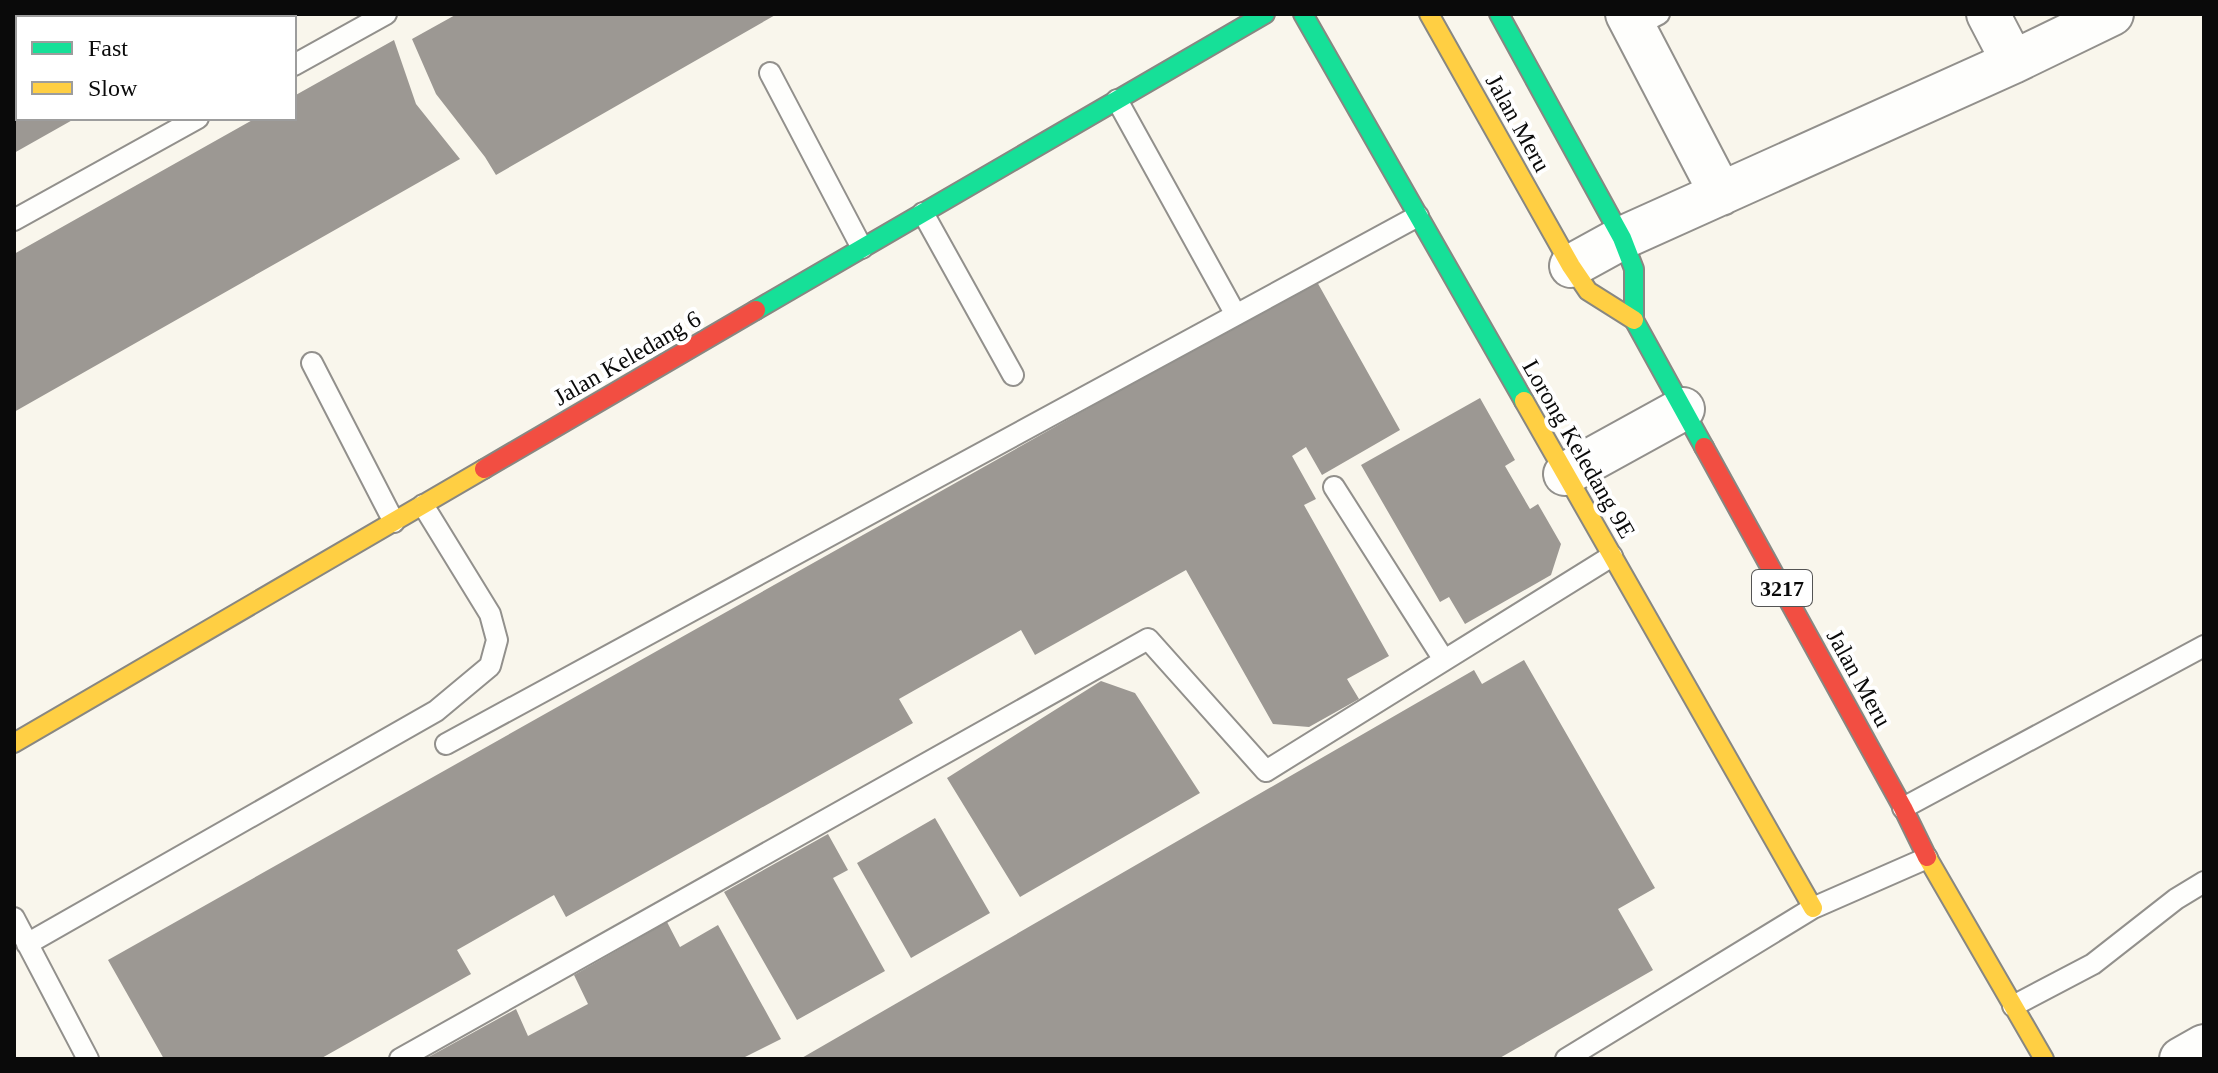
<svg xmlns="http://www.w3.org/2000/svg" width="2218" height="1073" font-family="Georgia,serif">
<style>
.building{fill:#9c9893}
.lines{fill:none;stroke-linecap:round;stroke-linejoin:round}
.lane-casing{stroke:#92908c;stroke-width:24}
.street-casing{stroke:#92908c;stroke-width:46}
.fast-casing{stroke:#888782;stroke-width:22}
.slow-casing{stroke:#888782;stroke-width:22}
.jam-casing{stroke:#888782;stroke-width:22}
.lane{stroke:#fefefc;stroke-width:20}
.street{stroke:#fefefc;stroke-width:42}
.fast{stroke:#16e098;stroke-width:18}
.slow{stroke:#ffcf43;stroke-width:18}
.jam{stroke:#f24e42;stroke-width:18}
.labels{text-anchor:middle;dominant-baseline:central;stroke-width:8;stroke-linejoin:round;paint-order:stroke}
.shield{fill:#fff;stroke:#545454;stroke-width:2}
.shield-label{font-size:22px;font-weight:bold;fill:#0a0a0a}
.street-label{font-size:24px;fill:#0a0a0a;stroke:#fff}
</style>
<rect width="100%" height="100%" fill="#f9f6ec"/>
<path class="building" d="M14 14H262L255 18H18V118H76L14 153Z
M457 14H777L496 175 485 157 436 94 412 39Z
M394 40 416 104 460 159 14 412V254L256 118H294V96Z
M1316 280 1400 430 1322 475 1306 447 1292 456 1316 499 1304 505 1389 656 1347 679 1359 699 1309 727 1273 724 1186 570 1035 655 1021 630 899 699 913 723 566 917 554 895 457 950 471 974 320 1059H164L108 960Z
M1480 398 1515 460 1505 466 1530 509 1538 504 1561 544 1551 575 1465 624 1449 597 1440 602 1361 465Z
M1524 660 1655 888 1618 909 1653 970 1498 1059H800L1474 670 1482 684Z
M1101 681 1135 693 1200 793 1020 897 947 778Z
M935 818 990 913 911 958 857 863Z
M828 834 848 870 833 878 885 971 797 1020 724 892Z
M667 922 680 947 718 925 781 1039 741 1059H425L516 1009 528 1036 588 1004 574 975Z"/>
<g class="lines">
<defs>
<path id="lane" d="M1634 27 1659 14
M294 65 386 14
M770 73 862 248
M1117 100 1236 315
M923 213 1013 375
M14 220 198 118
M312 363 394 522
M1334 487 1444 660
M446 744 1418 216
M1903 808 2204 646
M14 918 88 1059
M27 944 436 711 490 666 497 640 490 614 423 505
M2013 1006 2093 964 2176 899 2204 882
M400 1059 1148 639 1266 771 1612 556
M1566 1059 1813 908 1927 858"/>
<path id="street" d="M1627 14 1721 194
M1988 14 2013 62
M1571 266 1622 238 2013 62 2112 14
M1565 474 1683 409
M2181 1059 2204 1046"/>
<path id="fast" d="M1303 14 1524 401
M1499 14 1622 238 1634 269V320L1704 447
M756 310 1265 14"/>
<path id="slow" d="M1429 14 1571 266 1588 291 1634 320
M1524 401 1813 908
M14 743 484 469
M1927 857 2044 1059"/>
<path id="jam" d="M1704 447 1903 808 1927 857
M484 469 756 310"/>
</defs>
<use href="#lane" class="lane-casing"/>
<use href="#street" class="street-casing"/>
<use href="#fast" class="fast-casing"/>
<use href="#slow" class="slow-casing"/>
<use href="#jam" class="jam-casing"/>
<use href="#lane" class="lane"/>
<use href="#street" class="street"/>
<use href="#fast" class="fast"/>
<use href="#slow" class="slow"/>
<use href="#jam" class="jam"/>
</g>
<g class="labels">
<rect class="shield" x="1752" y="570" width="60" height="36" rx="6"/>
<g class="shield-label">
<text x="1782" y="588">3217</text>
</g>
<g class="street-label">
<text transform="translate(1518 123) rotate(61)">Jalan Meru</text>
<text transform="translate(627 358) rotate(-30)">Jalan Keledang 6</text>
<text transform="translate(1579 449) rotate(60)">Lorong Keledang 9E</text>
<text transform="translate(1859 678) rotate(61)">Jalan Meru</text>
</g>
</g>
<rect width="2218" height="1073" fill="none" stroke="#0a0a0a" stroke-width="32"/>
<rect x="16" y="16" width="280" height="104" fill="#ffffff" stroke="#9d9d9d" stroke-width="2"/>
<rect x="32" y="42" width="40" height="12" fill="#16e098" stroke="#9d9d9d" stroke-width="2"/>
<text x="88" y="56" font-size="24" fill="#0a0a0a">Fast</text>
<rect x="32" y="82" width="40" height="12" fill="#ffcf43" stroke="#9d9d9d" stroke-width="2"/>
<text x="88" y="96" font-size="24" fill="#0a0a0a">Slow</text>
</svg>
